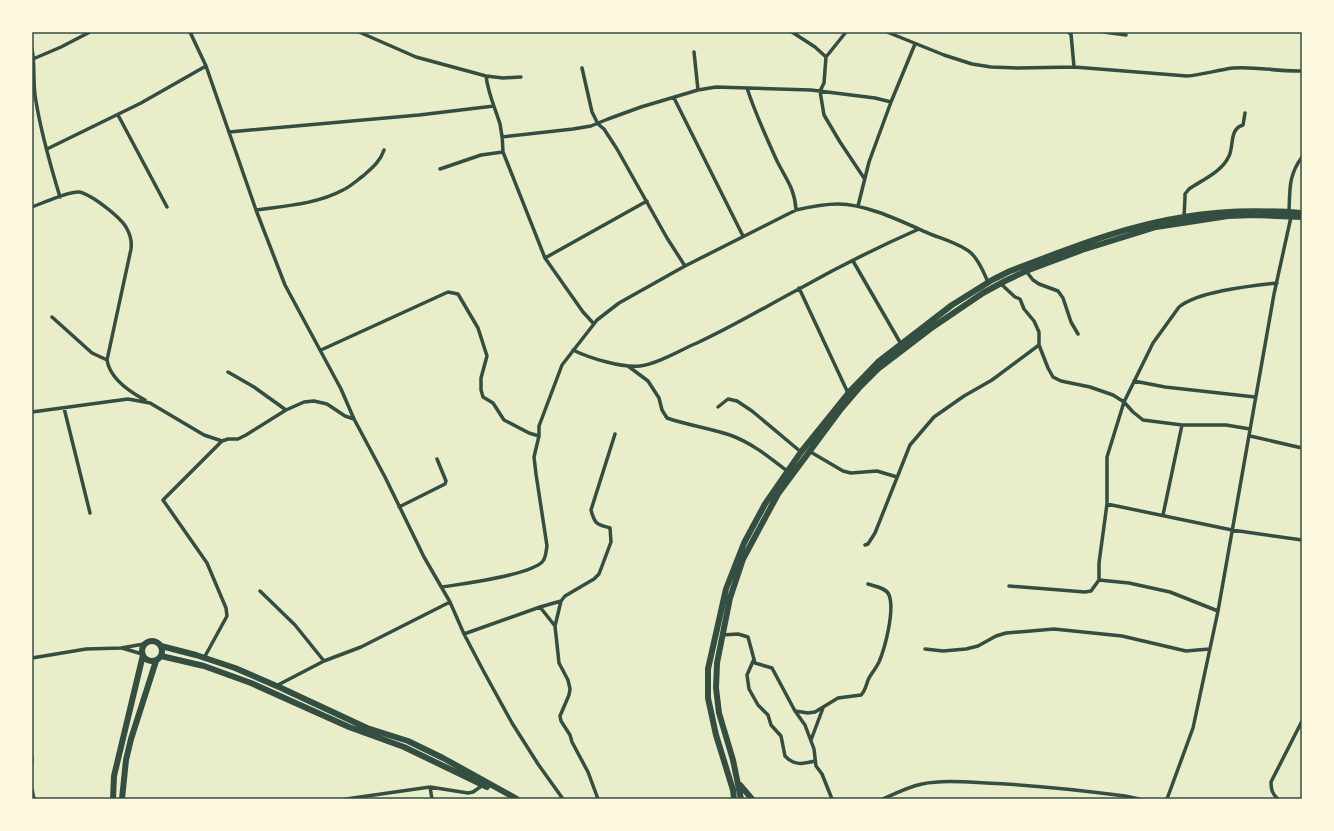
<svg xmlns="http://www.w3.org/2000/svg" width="1334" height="831" font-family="'Noto Sans',sans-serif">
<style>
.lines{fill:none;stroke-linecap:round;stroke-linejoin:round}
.minor{stroke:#344e41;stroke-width:3.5}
.primary{stroke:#344e41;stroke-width:6}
.neatline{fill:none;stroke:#344e41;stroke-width:1.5}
</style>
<rect width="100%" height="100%" fill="#e9edc9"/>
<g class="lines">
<path class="minor" d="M190 32 206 66 256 210 285 285 341 389 354 419 385 477 424 557 450 602 464 634 484 672 512 723 538 764 563 799
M359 32 416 57 486 76 503 78 521 77
M792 32 815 47 826 57 846 32
M887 32 944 55 972 64 991 67 1018 68 1074 67 1187 76C1202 75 1217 70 1233 68 1256 66 1279 72 1302 71
M1068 32 1071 34 1074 67
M1104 32 1126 35
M32 49C35 64 33 80 35 95 40 130 50 164 60 197
M694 52 698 90
M826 57 824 83 820 91 824 115 840 142 864 178
M33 59 61 47 90 32
M582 68 592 112 598 124 604 129 617 149 667 238 685 266
M486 76C488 93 495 108 500 124 502 133 503 143 503 152L545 258 583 312 594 324
M747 88C755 113 766 137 777 161 786 179 795 189 796 210
M674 98 743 236
M118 115 167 207
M229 132 419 115 494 106
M502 137 573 129 591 126 608 119 641 107 698 90 716 87 811 90 875 98 891 102
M47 149 141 103 206 66
M440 169 481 155 503 152
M858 206 869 162 891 102 915 44
M32 207C43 203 69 191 79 192 91 194 122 218 127 229 131 236 132 241 131 249L107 360C110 379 130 392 145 400
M256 210C285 206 317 204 343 190 350 187 356 181 363 176 372 168 380 162 384 150
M1289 212C1290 190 1288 176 1302 157
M1184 217 1185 198V194L1189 189C1202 180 1222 172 1229 156 1234 146 1229 129 1243 125L1245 113
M545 258 647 201
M853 261 901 344
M1026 271 1033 280 1039 284 1058 291 1063 298 1071 322 1078 334
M1000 283 1015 297 1020 299 1024 309 1034 321 1039 332V345L1048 368 1053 377 1061 381 1090 387 1113 395 1124 402 1133 412 1143 420 1182 425H1226L1250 429
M799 288 848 393
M52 317 92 353 107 360
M321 350 448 292 458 294 478 328 487 356 481 378V390L483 397 493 403 504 420 529 433 539 436
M573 350C589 358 622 368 640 366 658 364 680 350 697 343 732 327 765 307 799 289 838 267 878 247 919 229
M628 366 648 381 659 398 662 410 667 418C687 425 709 428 730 435 752 443 769 457 787 471
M228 372 254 387 286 410
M1134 381 1165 387 1255 397
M718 407 728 399 737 401 752 411 801 452
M64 408 90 513
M32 412 128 399 150 403 204 435 222 441 228 439H238L246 435 286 410 304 402 314 401 327 404 345 416 354 419
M1250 436 1302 448
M809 451 843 471 851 473 877 471 897 477
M1107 504 1232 530 1302 540
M399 507 445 484 446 481 437 459
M1163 515 1182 425
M865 545 868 544 875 533 910 445 934 417 964 396 992 380 1039 345
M1099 580V563L1107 504V457L1124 402 1153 343 1179 307C1199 291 1251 286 1277 283
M1009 586 1085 592 1091 591 1099 580 1129 583 1170 592 1218 611
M442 587C462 584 532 575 543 561 546 557 546 551 547 546L536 474 534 457 539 436V426L562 365 597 320 619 303 685 266 796 210C809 207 823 204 838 204 867 204 903 222 930 234 943 239 961 244 971 253 979 260 984 273 988 282
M260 591 295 625 324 661
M540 607 555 626
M464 634 540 607 561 601
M722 635 738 634 748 637 755 663 772 668 795 711 805 725 814 749 816 766 822 774 832 799
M122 648 142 654
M925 649 943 651 966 649 978 646 996 636 1006 633 1054 629 1122 636 1186 651 1209 649
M32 658 86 649 121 648 144 644
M204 658 227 616 226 608 207 563 163 500 222 441
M754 659 747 675 749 689 758 705 768 715 771 725 781 736 785 756C794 766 803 764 815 761
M276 686 324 661 361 647 450 602
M795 711 808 713 815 712 838 698 861 695C866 690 866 684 869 678 872 673 876 668 879 662 885 648 895 610 889 595 887 588 874 586 868 584
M811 740 823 708
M32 757V762
M430 787 432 799
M32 789 34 799
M346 799 430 787 468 793 473 792 483 785
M598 799 588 772 572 742 570 735 561 721 560 716 569 695 570 689 568 680 559 663 555 626 561 601 565 596 594 579 599 574 611 542 610 528C597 524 595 525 591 510L615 434
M883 799C896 793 908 787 922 784 943 780 965 782 986 783 1033 785 1079 790 1125 796L1139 799
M1167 799 1193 728 1218 611 1274 294 1291 217
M1278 799C1272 794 1271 789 1271 782L1302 721"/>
<path class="primary" d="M142 651a10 10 0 1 1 20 0a10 10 0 1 1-20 0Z
M161 646 196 655 235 668 279 687 367 728 408 741 443 758 517 799
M161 656 204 666 251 683 349 727 404 747 487 787
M740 785 752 799
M113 799 114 776 143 655
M122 799 126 760 131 739 156 661
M734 799 733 790 716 735 708 698V669L726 589 744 543 765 504 801 452 851 390 878 362 952 305 992 280 1010 271C1066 250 1124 226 1184 217 1223 210 1262 210 1302 213
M741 799 733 760 719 713 716 688 717 663 730 598 743 559 778 494 841 409 859 388 879 368 930 329 983 293 1005 281 1026 271 1082 250 1156 227 1228 216 1255 215 1302 217"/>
</g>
<rect width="1334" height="831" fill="none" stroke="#fefae0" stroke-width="66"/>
<rect x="33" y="33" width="1268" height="765" class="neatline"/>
</svg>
